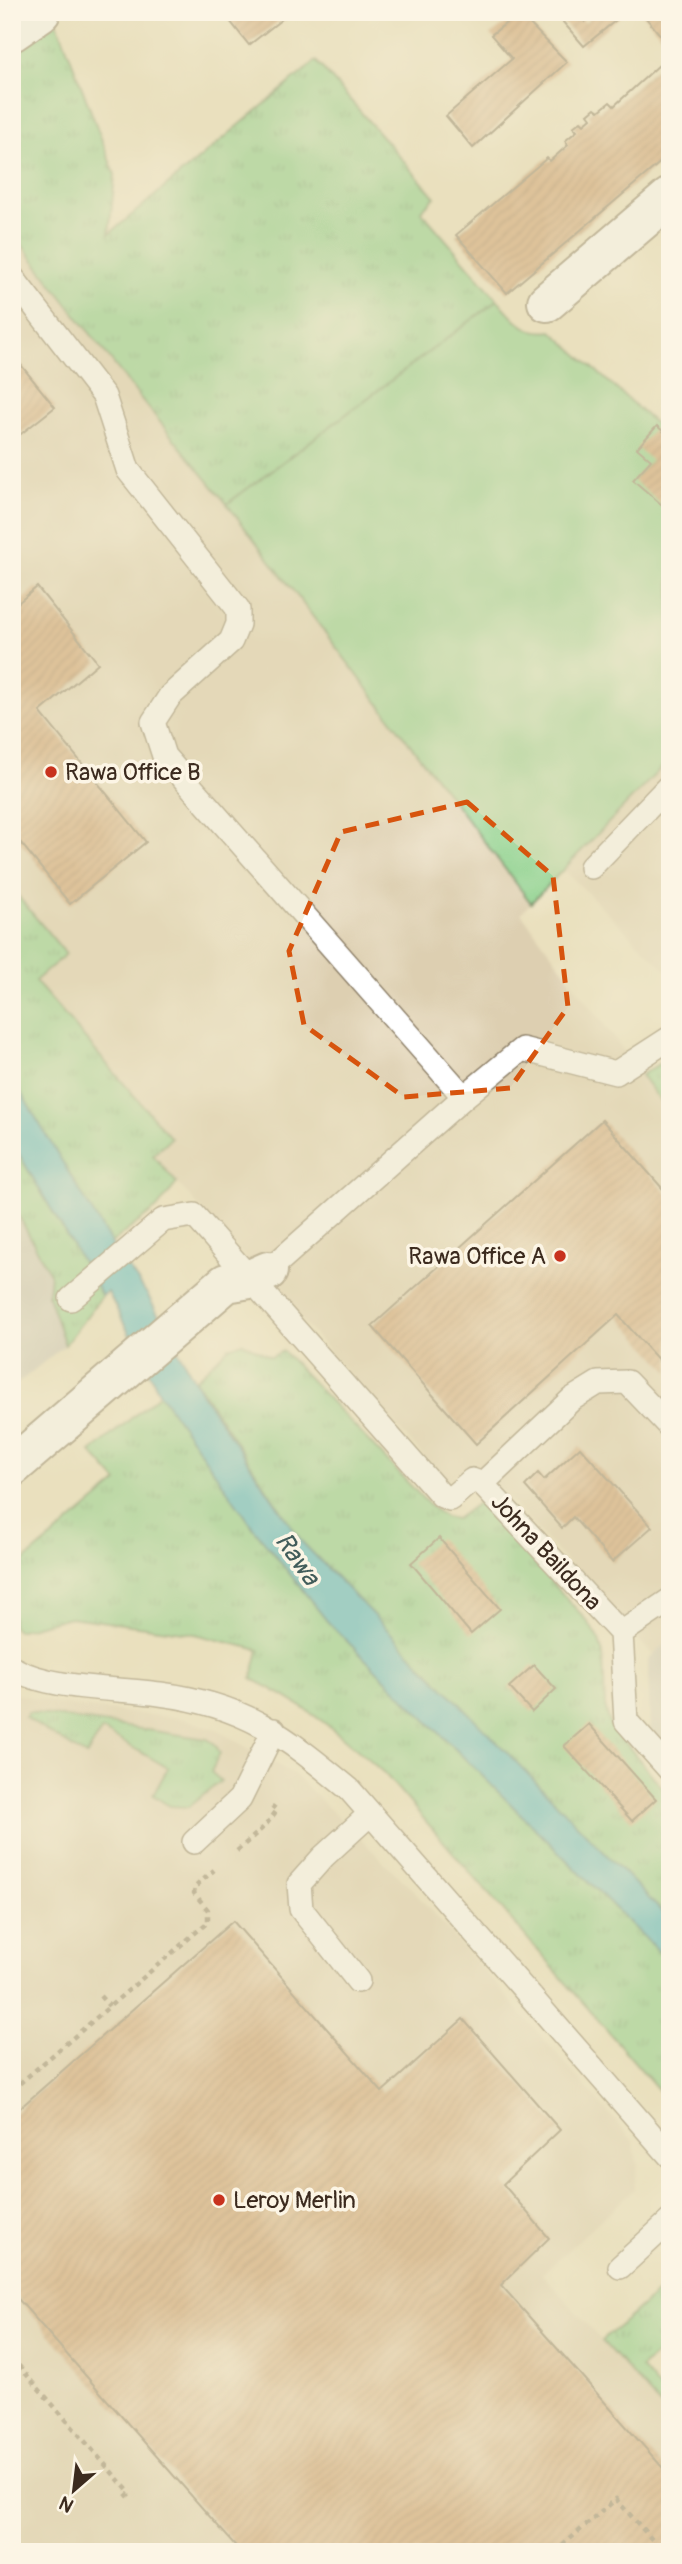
<svg xmlns="http://www.w3.org/2000/svg" width="682" height="2564" font-family="Pangolin,sans-serif">
<style>
.built{fill:#ddcfb1}
.industrial{fill:#c8c4b8}
.grass{fill:url(#grass-tufts);stroke:#627d54;stroke-width:2}
.green{fill:#88d08b;stroke:#627d54;stroke-width:2}
.water{fill:#4db9c8;stroke:#447273;stroke-width:2}
.building{fill:url(#building-hatch)}
.lines{fill:none;stroke-linecap:round;stroke-linejoin:round}
.service-casing{stroke:#92856e;stroke-width:26}
.minor-casing{stroke:#92856e;stroke-width:42}
.path{stroke:#92856e;stroke-width:4.5;stroke-dasharray:5 5;stroke-linecap:butt}
.service{stroke:#fff;stroke-width:23}
.minor{stroke:#fff;stroke-width:38}
.marked{fill:none;stroke:#d7540e;stroke-width:5;stroke-dasharray:14 9;stroke-linejoin:round}
.poi-dot{fill:#c8321e;stroke:#fcf5e5;stroke-width:2.5}
.labels{text-anchor:middle;dominant-baseline:central;stroke-width:7;stroke-linejoin:round;paint-order:stroke}
.poi-label{font-size:24px;fill:#3b2a1e;stroke:#fcf5e5;text-anchor:start}
.street-label{font-size:24px;fill:#3b2a1e;stroke:#fcf5e5}
.water-label{font-size:26px;font-style:italic;fill:#415c5a;stroke:#fcf5e5}
</style>
<defs>
<pattern id="grass-tufts" width="24" height="20" patternUnits="userSpaceOnUse" patternTransform="scale(1.75)"><rect width="24" height="20" fill="#88d08b"/><path d="M3 7l-1-3M5 7V3M7 7l1-3M15 17l-1-3M17 17v-4M19 17l1-3" fill="none" stroke="#70a971"/></pattern>
<pattern id="building-hatch" width="6" height="6" patternUnits="userSpaceOnUse" patternTransform="scale(1.75)"><rect width="6" height="6" fill="#d09f6f"/><path d="M-1 1l2-2M0 6l6-6M5 7l2-2" fill="none" stroke="#aa825b"/></pattern>
</defs>
<rect width="100%" height="100%" fill="#fcf5e5"/>
<filter id="ink" filterUnits="userSpaceOnUse"><feTurbulence type="fractalNoise" baseFrequency=".0143" numOctaves="2"/><feDisplacementMap in="SourceGraphic" scale="14" xChannelSelector="R" yChannelSelector="G"/><feConvolveMatrix kernelMatrix="1 2 1 2 8 2 1 2 1" color-interpolation-filters="sRGB"/></filter>
<filter id="wash" filterUnits="userSpaceOnUse"><feTurbulence type="fractalNoise" baseFrequency=".00686" numOctaves="4" result="noise"/><feDisplacementMap in="SourceGraphic" scale="28" xChannelSelector="R" yChannelSelector="G"/><feGaussianBlur stdDeviation="1.57" result="paint"/><feColorMatrix in="noise" values="0 0 0 0 0 0 0 0 0 0 0 0 0 0 0 0 0 1.4 0 .05"/><feComposite in="paint" operator="in"/></filter>
<g filter="url(#wash)">
<rect width="100%" height="100%" fill="#eae0be"/>
<path class="built" d="M12 232 137 394 227 504 531 903 521 913 670 1113V1640L653 1655 473 1461 447 1482 152 1155 170 1137 35 981 65 954 12 889Z
M670 759V974L564 870Z
M12 1693 57 1704 185 1719 219 1731 295 1775 411 1888 633 2141 638 2166 634 2189 542 2274 670 2417V2552H12Z"/>
<path class="industrial" d="M12 1203 50 1274 48 1296 65 1345 12 1388Z
M670 1640V1753L650 1730 648 1660Z"/>
<path class="grass" d="M57 22 115 175 109 234 316 61 435 197 421 211 498 300 227 504 137 394 12 232V51Z
M12 889 66 954 35 981 171 1138 153 1155 177 1183 157 1208 111 1243 12 1078Z
M670 1057V1113L641 1075Z
M12 1142 102 1296 65 1345 48 1296 50 1274 12 1203Z
M242 1342 271 1357 283 1351 430 1506 445 1517 456 1519 479 1502 588 1622 598 1637 603 1654 605 1706 610 1724 670 1797V1920L302 1542 195 1380 229 1347Z
M160 1394 255 1530 328 1622 670 1963V2103L385 1774C340 1734 307 1705 252 1679L259 1650 190 1633 70 1617 17 1631 12 1626V1571L118 1482 91 1452Z
M28 1712 207 1739 215 1744 220 1753 211 1772 221 1781 188 1807 169 1806 153 1795 168 1768 102 1730 86 1756 25 1717Z
M670 2282V2342L641 2368 670 2402V2417L602 2341Z"/>
<path class="green" d="M498 300C515 319 525 335 552 331L670 437V759L531 903 227 504Z"/>
<path class="water" d="M12 1078 111 1243 147 1294 202 1394 302 1542 670 1920V1963L328 1622 255 1530 160 1394 108 1292 102 1296 12 1142Z"/>
<g id="blocks">
<path class="building" d="M223 12H291L249 45Z
M572 12H576L585 22 597 12H626L584 46 562 21Z
M641 12H670V37H662Z
M519 13 567 62 473 148 446 116 512 59 491 35Z
M670 55V154L507 293 456 235 547 158 550 161 568 145 565 141 577 131 573 127 581 121 584 124 591 118 588 114 595 108 599 111 610 102 614 106Z
M12 354 55 407 12 441Z
M657 426 670 437V496L662 505 633 480 651 460 637 448Z
M37 587 98 663 40 712 146 842 70 904 12 832V608Z
M602 1120 670 1197V1373L618 1315 476 1444 372 1326Z
M580 1447 652 1527 612 1562 573 1517 562 1528 525 1486 538 1473 544 1480Z
M439 1538 500 1609 471 1634 411 1563Z
M534 1665 556 1689 532 1712 509 1687Z
M589 1724 656 1799 632 1821 564 1746Z
M233 1921 382 2092 463 2019 560 2130 503 2184 549 2238 501 2285 670 2476V2552H241L12 2292V2115Z"/>
</g>
</g>
<g filter="url(#ink)">
<use href="#blocks" fill-opacity="0" stroke="#92856e" stroke-width="2"/>
<g class="lines">
<defs>
<path id="service" d="M12 277 104 396 128 470 238 609V624L231 641 170 696 153 722 164 756 464 1097
M591 867 670 785
M268 1271 464 1097 522 1049 616 1073 670 1038
M71 1299 163 1220 194 1215 442 1496 450 1499 472 1480 482 1484 621 1633 626 1721 670 1770
M482 1484 572 1399 598 1383 627 1382 670 1427
M621 1633 670 1600
M12 1668C51 1690 116 1688 160 1694 246 1705 285 1736 349 1789L670 2156
M194 1842 240 1799 274 1730
M358 1981 301 1909 299 1884 323 1857 370 1814
M620 2267 670 2221"/>
<path id="minor" d="M12 32 41 12
M547 302 670 197
M12 1467 226 1283 250 1279 268 1271"/>
</defs>
<use href="#service" class="service-casing"/>
<use href="#minor" class="minor-casing"/>
<path class="path" d="M12 1721 20 1714V1708
M237 1851 265 1826 277 1810 272 1806
M100 1996 109 2006
M12 2090 208 1922V1910L194 1893 195 1887 214 1870
M12 2358 130 2493 123 2499
M555 2552 616 2499 663 2552"/>
<use href="#service" class="service"/>
<use href="#minor" class="minor"/>
</g>
</g>
<path d="M0 0H682V2564H0ZM467 802 553 876 568 1007 510 1088 404 1097 304 1025 289 951 341 832Z" fill="#eae0be" fill-opacity=".55" fill-rule="evenodd"/>
<path class="marked" d="M467 802 553 876 568 1007 510 1088 404 1097 304 1025 289 951 341 832Z"/>
<g class="poi-dot">
<circle cx="51" cy="772" r="7"/>
<circle cx="560" cy="1256" r="7"/>
<circle cx="219" cy="2200" r="7"/>
</g>
<g class="labels">
<g class="poi-label">
<text x="65" y="772">Rawa Office B</text>
<text x="546" y="1256" text-anchor="end">Rawa Office A</text>
<text x="233" y="2200">Leroy Merlin</text>
</g>
<g class="street-label">
<text transform="translate(546 1552) rotate(47)">Johna Baildona</text>
</g>
<g class="water-label">
<text transform="translate(297 1559) rotate(55)">Rawa</text>
</g>
</g>
<rect width="682" height="2564" fill="none" stroke="#fcf5e5" stroke-width="42"/>
<g transform="translate(74 2490) rotate(208)" stroke="#fcf5e5" stroke-width="5" paint-order="stroke">
<path d="M0-5L12 26L0 18L-12 26Z" fill="#3b2a1e"/>
<text y="-10" font-size="19" font-weight="bold" text-anchor="middle" fill="#3b2a1e">N</text>
</g>
</svg>
